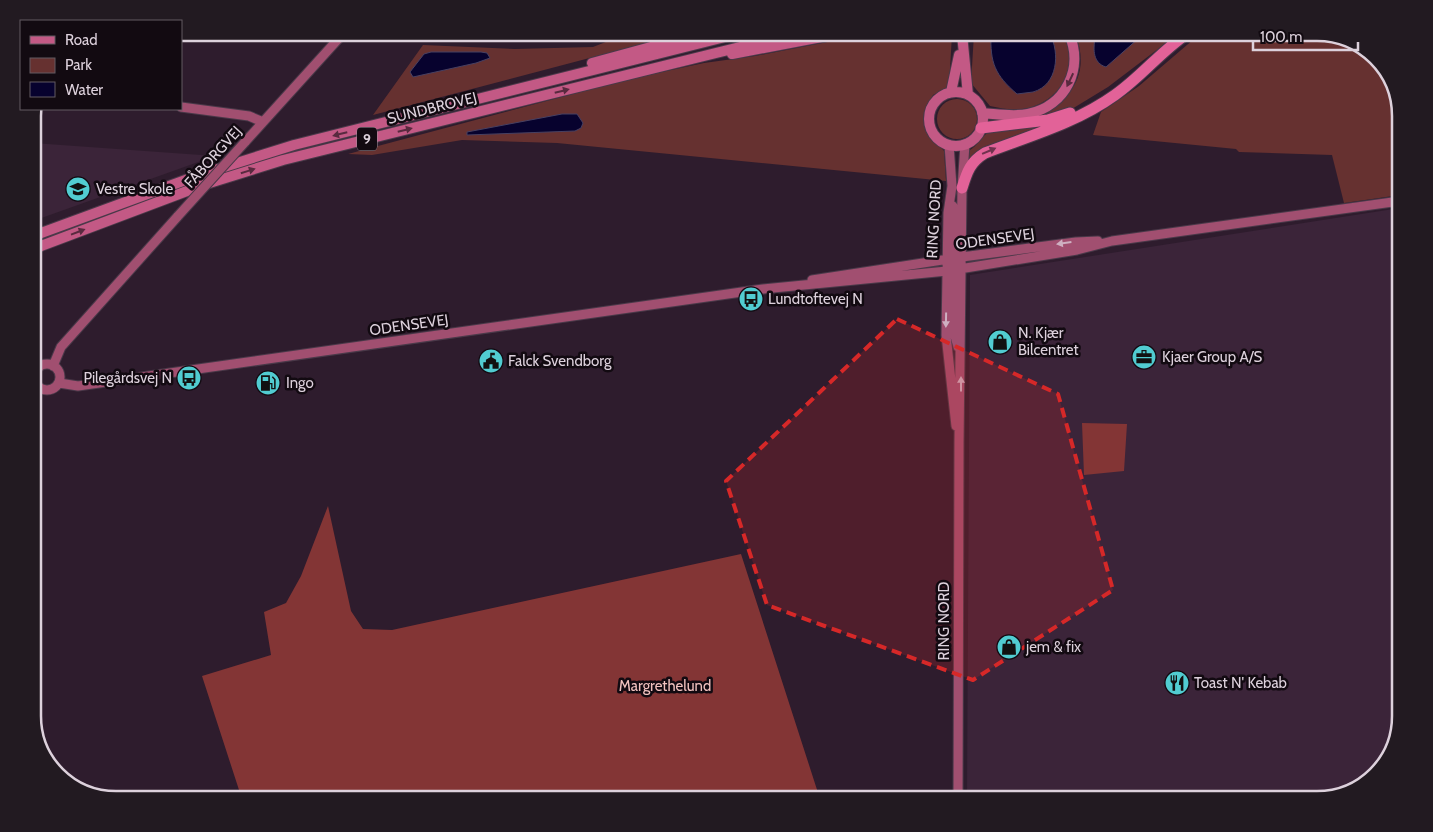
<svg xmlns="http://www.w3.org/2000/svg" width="1433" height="832" font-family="Cabin,sans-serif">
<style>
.built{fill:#3b2439}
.green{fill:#663130}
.forest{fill:#833535}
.water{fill:#07022e;stroke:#474062}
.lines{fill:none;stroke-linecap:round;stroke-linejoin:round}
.secondary-casing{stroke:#4a3949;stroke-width:11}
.primary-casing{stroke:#4a3949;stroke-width:12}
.highway-casing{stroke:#4a3949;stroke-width:13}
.secondary{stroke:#a14f70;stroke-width:9}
.primary{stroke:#c35985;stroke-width:10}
.highway{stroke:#e26298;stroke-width:11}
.secondary-bridge-casing{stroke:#4a3949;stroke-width:11;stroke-linecap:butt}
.secondary-bridge{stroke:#a14f70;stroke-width:9}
.oneway{fill:#592a3f}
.oneway2{fill:#70324e}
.oneway3{fill:#ceb0c1}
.marked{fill:#d62828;fill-opacity:0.2;stroke:#d62828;stroke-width:4;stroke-dasharray:10 6;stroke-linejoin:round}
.labels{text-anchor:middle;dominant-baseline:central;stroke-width:5;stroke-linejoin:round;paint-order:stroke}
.shield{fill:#120a11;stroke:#a0959f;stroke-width:1}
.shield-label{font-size:14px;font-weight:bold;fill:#ddd1dc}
.street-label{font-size:15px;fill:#ddd1dc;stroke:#120a11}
.poi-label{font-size:15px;fill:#ddd1dc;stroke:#120a11;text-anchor:start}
.park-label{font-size:15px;fill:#f2c2bf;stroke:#120a11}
.rim{fill:none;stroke:#ddd1dc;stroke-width:2.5}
</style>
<rect width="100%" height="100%" fill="#2e1c2d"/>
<path class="built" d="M33 143 215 156 33 221Z
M1400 208V716L1389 757 1359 788 1317 799H967L970 275Z"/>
<path class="green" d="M1179 33 1108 87 1067 112 1040 118C1072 98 1091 72 1075 34Z
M1201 33H1317L1358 44 1387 70 1400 111V195L1344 203 1332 155 1239 152 1236 149 1093 135 1101 112 1139 86Z
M952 34 949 87 933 95 924 115 926 129 944 151 946 181 557 143 462 140 372 155 348 154 629 79 704 63 755 56 863 35Z
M974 34H1063C1065 41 1070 49 1070 56 1072 80 1052 102 1029 108 1016 111 1003 109 990 106L971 83Z
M621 36H673L373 115 423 45 515 49 593 47Z
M937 119a20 20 0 1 1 40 0a20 20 0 1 1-40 0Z
M1045 125 968 163 970 150C977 146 980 139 986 134 996 125 1031 126 1045 125Z"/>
<path class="forest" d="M1082 423 1127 424 1124 471 1084 475Z
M328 506 351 611 363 629 392 630 741 554 820 799H237L240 793 202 676 271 655 264 612 286 603 301 576Z"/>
<path class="water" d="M1141 33 1139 38 1106 67C1093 63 1093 50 1095 38L1101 34Z
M991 34H1050C1060 53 1058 85 1033 92 1028 93 1022 93 1017 94 995 75 990 63 991 34Z
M431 52H481L487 53 490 58 476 63 413 77 410 72 424 54Z
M562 114H577L583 123 581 128 575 131 467 135V132Z"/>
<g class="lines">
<defs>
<path id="secondary" d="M181 107 249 116 263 122
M245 142 340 37
M949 145 952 186 948 213 946 335 956 426
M953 206 956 263
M953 266 955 336 958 347
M812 280 962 257 1076 242 1098 241
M34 377a13 13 0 1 1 26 0a13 13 0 1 1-26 0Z
M53 366 61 347 178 216
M59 383 78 386 763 289 947 271 1077 250 1112 241 1400 201
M958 799 959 443 962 188 965 144"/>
<path id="primary" d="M962 34 968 95
M732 54 832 35
M592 63 691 36
M951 92 959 55
M929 119a27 27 0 1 1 54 0a27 27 0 1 1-54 0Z
M982 113C997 114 1013 117 1028 114 1066 106 1084 68 1069 34
M33 236 202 174 294 145 733 35
M33 249 203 185 283 160 789 35"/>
<path id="highway" d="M981 128 1048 120 1070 113
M962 188C967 172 970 162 985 153 1029 136 1076 123 1115 95 1141 77 1161 51 1188 33"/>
</defs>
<use href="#secondary" class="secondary-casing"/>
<use href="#primary" class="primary-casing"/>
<use href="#highway" class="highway-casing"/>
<use href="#secondary" class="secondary"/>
<use href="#primary" class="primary"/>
<use href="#highway" class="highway"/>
<defs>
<path id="secondary-bridge" d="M178 216 245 142"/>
</defs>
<use href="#secondary-bridge" class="secondary-bridge-casing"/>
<use href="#secondary-bridge" class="secondary-bridge"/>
</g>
<defs><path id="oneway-solid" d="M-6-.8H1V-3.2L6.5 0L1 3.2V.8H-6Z" transform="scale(1.25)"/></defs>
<g class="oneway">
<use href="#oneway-solid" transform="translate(1070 80) rotate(115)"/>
<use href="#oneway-solid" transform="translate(562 91) rotate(-14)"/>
<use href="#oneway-solid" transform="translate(405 130) rotate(-14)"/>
<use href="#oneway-solid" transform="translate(340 134) rotate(166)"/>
<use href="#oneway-solid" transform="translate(248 171) rotate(-17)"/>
<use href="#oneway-solid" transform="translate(78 232) rotate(-21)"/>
</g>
<use class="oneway2" href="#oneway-solid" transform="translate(989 151) rotate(-23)"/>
<g class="oneway3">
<use href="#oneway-solid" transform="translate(1064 243) rotate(172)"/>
<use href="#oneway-solid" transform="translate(946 320) rotate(91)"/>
<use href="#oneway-solid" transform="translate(961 384) rotate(-90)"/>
</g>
<path class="marked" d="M897 319 1058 394 1113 590 973 680 767 605 726 481Z"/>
<defs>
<symbol id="school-disc" viewBox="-11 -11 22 22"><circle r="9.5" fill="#51ccd1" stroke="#120a11"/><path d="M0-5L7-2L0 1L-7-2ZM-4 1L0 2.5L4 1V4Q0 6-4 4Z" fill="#111"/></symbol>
<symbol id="bus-disc" viewBox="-11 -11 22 22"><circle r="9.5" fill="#51ccd1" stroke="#120a11"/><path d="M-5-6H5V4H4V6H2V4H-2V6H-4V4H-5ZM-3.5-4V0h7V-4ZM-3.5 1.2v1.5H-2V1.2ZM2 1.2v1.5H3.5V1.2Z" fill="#111"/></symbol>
<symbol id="shop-disc" viewBox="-11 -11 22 22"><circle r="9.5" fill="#51ccd1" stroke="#120a11"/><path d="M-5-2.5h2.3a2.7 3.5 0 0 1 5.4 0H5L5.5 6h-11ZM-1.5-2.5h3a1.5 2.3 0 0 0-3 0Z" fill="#111"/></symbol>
<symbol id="office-disc" viewBox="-11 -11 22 22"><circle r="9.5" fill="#51ccd1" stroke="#120a11"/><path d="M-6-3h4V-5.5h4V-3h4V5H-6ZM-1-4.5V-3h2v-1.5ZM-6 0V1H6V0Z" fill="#111"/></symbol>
<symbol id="civic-disc" viewBox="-11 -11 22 22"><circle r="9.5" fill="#51ccd1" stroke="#120a11"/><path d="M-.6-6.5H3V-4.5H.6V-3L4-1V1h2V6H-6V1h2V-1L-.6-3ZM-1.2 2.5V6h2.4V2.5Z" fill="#111"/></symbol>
<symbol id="fuel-disc" viewBox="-11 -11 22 22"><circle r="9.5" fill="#51ccd1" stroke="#120a11"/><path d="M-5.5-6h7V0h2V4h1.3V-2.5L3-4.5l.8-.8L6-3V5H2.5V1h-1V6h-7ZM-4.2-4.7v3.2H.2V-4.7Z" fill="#111"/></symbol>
<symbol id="restaurant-disc" viewBox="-11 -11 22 22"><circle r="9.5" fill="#51ccd1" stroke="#120a11"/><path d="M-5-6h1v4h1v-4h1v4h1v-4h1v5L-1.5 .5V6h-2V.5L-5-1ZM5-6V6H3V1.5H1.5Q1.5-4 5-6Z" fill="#111"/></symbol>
</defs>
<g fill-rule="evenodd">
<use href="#school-disc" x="64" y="175" width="28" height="28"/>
<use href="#bus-disc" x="737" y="285" width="28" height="28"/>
<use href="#shop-disc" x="986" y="328" width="28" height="28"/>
<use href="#office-disc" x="1130" y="343" width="28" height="28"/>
<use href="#civic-disc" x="477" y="347" width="28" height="28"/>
<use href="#bus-disc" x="175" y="364" width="28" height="28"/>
<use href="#fuel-disc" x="254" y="369" width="28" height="28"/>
<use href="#shop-disc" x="995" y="633" width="28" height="28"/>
<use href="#restaurant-disc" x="1163" y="669" width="28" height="28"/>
</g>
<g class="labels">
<rect class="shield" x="357" y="127.5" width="20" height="23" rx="4"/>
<g class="shield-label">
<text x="367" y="139">9</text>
</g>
<g class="street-label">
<text transform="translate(432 108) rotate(-14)">SUNDBROVEJ</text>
<text transform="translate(213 157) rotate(-48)">FÅBORGVEJ</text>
<text transform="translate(934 219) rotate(-87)">RING NORD</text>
<text transform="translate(995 239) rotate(-8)">ODENSEVEJ</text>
<text transform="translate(409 325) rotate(-8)">ODENSEVEJ</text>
<text transform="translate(944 621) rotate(-90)">RING NORD</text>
</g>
<g class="poi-label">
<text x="96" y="189">Vestre Skole</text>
<text x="768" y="299">Lundtoftevej N</text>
<text x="1018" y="333">N. Kjær<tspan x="1018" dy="17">Bilcentret</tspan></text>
<text x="1162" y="357">Kjaer Group A/S</text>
<text x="508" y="361">Falck Svendborg</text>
<text x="172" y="378" text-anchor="end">Pilegårdsvej N</text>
<text x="286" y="383">Ingo</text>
<text x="1026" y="647">jem &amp; fix</text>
<text x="1194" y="683">Toast N' Kebab</text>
</g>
<g class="park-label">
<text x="665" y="686">Margrethelund</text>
</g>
</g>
<path d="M0 0H1433V832H0ZM116 41H1317A75 75 0 0 1 1392 116V716A75 75 0 0 1 1317 791H116A75 75 0 0 1 41 716V116A75 75 0 0 1 116 41Z" fill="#221a21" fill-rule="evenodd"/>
<path class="rim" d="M116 41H1317A75 75 0 0 1 1392 116V716A75 75 0 0 1 1317 791H116A75 75 0 0 1 41 716V116A75 75 0 0 1 116 41Z"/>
<rect x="20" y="20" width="162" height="90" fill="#120a11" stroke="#635a62"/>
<rect x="30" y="36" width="25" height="8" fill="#c35985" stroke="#635a62"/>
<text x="65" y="45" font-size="15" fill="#ddd1dc">Road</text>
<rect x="30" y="58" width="25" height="15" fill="#663130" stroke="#635a62"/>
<text x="65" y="70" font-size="15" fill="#ddd1dc">Park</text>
<rect x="30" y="82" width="25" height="15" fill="#07022e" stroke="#635a62"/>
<text x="65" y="95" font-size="15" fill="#ddd1dc">Water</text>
<path d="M1253 42v8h105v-8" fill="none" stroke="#ddd1dc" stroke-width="2.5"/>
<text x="1260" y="42" font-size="15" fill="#ddd1dc" stroke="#120a11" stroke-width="4" paint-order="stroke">100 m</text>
</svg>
